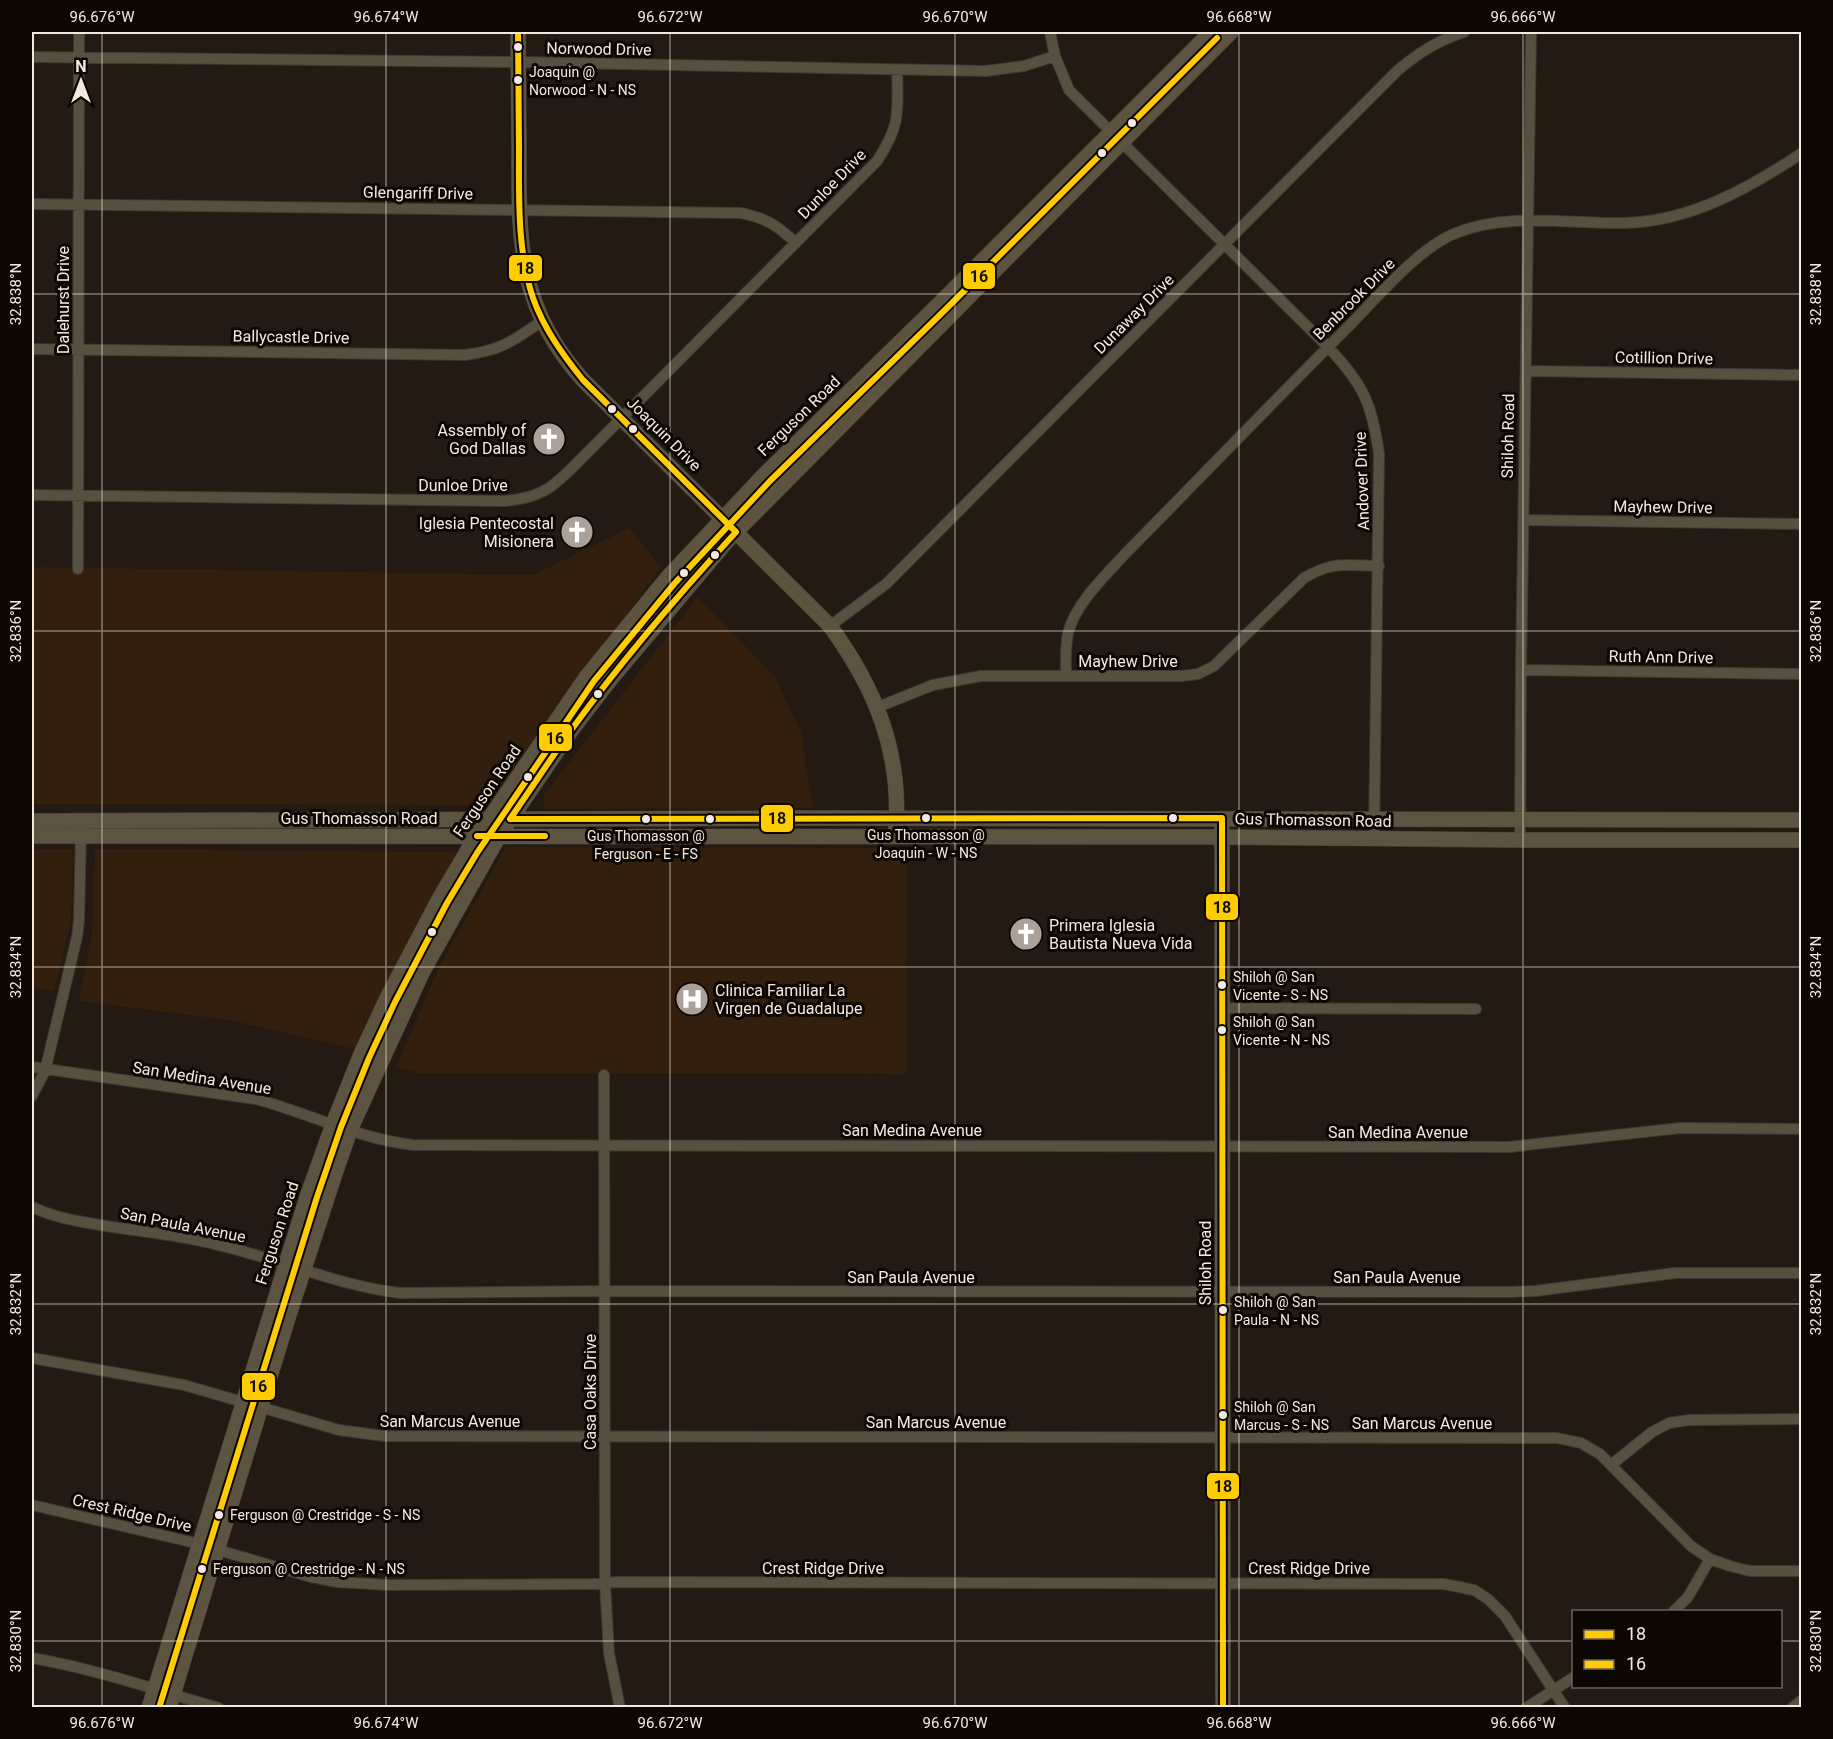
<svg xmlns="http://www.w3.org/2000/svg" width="1833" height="1739" font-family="Roboto,sans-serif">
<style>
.built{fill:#321f0d}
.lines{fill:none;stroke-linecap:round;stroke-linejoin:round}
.street-casing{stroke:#3f3831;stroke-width:12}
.secondary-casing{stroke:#3f3831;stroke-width:16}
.street{stroke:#565041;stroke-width:10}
.secondary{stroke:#5c5441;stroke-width:15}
.bus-1-casing{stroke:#0d0703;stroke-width:10}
.bus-2-casing{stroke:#0d0703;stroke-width:10}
.bus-1{stroke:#fc0;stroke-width:6}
.bus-2{stroke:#fc0;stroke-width:6}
.ticks{fill:none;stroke:#f4e9e0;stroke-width:1.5;stroke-opacity:0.45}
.bus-dot{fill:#f4e9e0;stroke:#0d0703;stroke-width:2}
.labels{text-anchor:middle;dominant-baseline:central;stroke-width:6;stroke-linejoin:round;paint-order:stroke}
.bus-label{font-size:14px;fill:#f4e9e0;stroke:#0d0703;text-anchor:start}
.street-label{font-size:16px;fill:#f4e9e0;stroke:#0d0703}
.poi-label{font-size:16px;fill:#f4e9e0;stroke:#0d0703;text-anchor:end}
.line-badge{stroke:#0d0703;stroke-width:2}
.pale-badge-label{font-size:16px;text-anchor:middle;font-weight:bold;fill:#111}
.neatline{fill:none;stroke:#f4e9e0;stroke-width:2}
.ticks-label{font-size:15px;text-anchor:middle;fill:#f4e9e0}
</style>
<rect width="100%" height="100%" fill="#231b13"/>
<path class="built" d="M629 528 661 567 488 805 32 804V567L533 575Z
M698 597 775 677 801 732 813 808 543 809 544 795Z
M506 847 906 848V1074L419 1073 396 1067 440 965Z
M32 849H73L71 921 54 991 32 987Z
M95 849 460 852 355 1049 229 1020 79 1001 92 934Z"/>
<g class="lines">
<defs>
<path id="street" d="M1050 32 1055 56 1069 90 1328 347C1363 384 1372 403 1379 454L1374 839
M32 57 518 62 986 71 1024 66 1055 56
M32 204 741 213C768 219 775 224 796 243
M32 349 465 355C502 350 513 341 542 321
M1527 371 1802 375
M32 495 504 501C539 498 550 490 574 466L877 161C901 125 898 111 897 70
M1524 520 1802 524
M78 569 79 32
M830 626 886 584 1398 70C1420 52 1437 41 1464 32
M1521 670 1802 674
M1066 675C1066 661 1065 647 1068 633 1076 603 1104 577 1125 554 1199 479 1272 403 1347 328 1376 299 1419 247 1456 233 1508 212 1568 224 1623 223 1689 222 1748 189 1802 153
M878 707 933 685 981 676H1181L1198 674 1214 666 1304 578C1332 561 1347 565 1379 566
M1520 840 1521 670 1531 32
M1222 1008 1476 1009
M32 1067 256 1099C308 1113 359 1139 413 1145L1509 1147 1680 1128 1802 1129
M604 1075 605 1583 609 1653 620 1708
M32 1096 45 1071 77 937 79 920 81 831
M32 1207C55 1218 81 1222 106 1226 138 1231 170 1234 201 1241 268 1254 332 1285 400 1293L604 1291 1510 1292 1535 1291 1675 1273H1802
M32 1358 184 1385 339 1430 384 1436 1557 1438 1581 1443 1600 1454 1691 1546 1710 1559 1730 1566 1750 1571H1802
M1611 1465 1652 1432 1669 1423 1689 1420 1802 1419
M32 1505 187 1541 311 1577 337 1582 389 1585 591 1584 618 1582 1444 1584 1474 1590 1488 1599 1505 1616 1565 1708
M1673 1612 1688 1597 1710 1559
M32 1658C96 1669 156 1690 219 1708
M1526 1708 1574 1677
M1792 1708 1802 1700"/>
<path id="secondary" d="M518 32C518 69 519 107 519 145 519 239 516 306 583 380L830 626C875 688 901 750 896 828
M32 821 797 818 1802 820
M1222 827 1223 1708
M32 836 1222 837 1520 840H1802
M149 1708 286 1264 308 1194 333 1124 361 1054 387 998 439 899 469 848 587 676 667 578 764 475 941 302 1211 32
M169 1708 288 1318 333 1180 350 1130 423 971 499 836 573 728 610 680 727 541 1231 32"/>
</defs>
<use href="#street" class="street-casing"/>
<use href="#secondary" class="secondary-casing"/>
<use href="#street" class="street"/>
<use href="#secondary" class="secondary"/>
<defs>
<path id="bus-1" d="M510 819 1222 818 1223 1708
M510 819C531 789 551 758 572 729 622 660 679 594 736 532L583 380C563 355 544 329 533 298 517 250 519 197 519 147 519 109 518 70 518 32
M477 836H545"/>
<path id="bus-2" d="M159 1708 317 1197 341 1127 369 1058 395 1002 447 903 477 853 594 681 674 584 770 481 947 308 1217 38"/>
</defs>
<use href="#bus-1" class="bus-1-casing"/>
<use href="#bus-2" class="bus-2-casing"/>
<use href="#bus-1" class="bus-1"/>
<use href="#bus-2" class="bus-2"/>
</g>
<path class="ticks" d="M102 32V1708M386 32V1708M670 32V1708M955 32V1708M1239 32V1708M1523 32V1708M32 294H1802M32 631H1802M32 967H1802M32 1304H1802M32 1641H1574M1780 1641H1802"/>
<defs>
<symbol id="church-disc" viewBox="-11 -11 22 22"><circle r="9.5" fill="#aba198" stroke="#0d0703"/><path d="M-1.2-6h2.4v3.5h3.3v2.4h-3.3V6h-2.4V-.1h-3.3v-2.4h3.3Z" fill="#fff"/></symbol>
<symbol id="hospital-disc" viewBox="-11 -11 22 22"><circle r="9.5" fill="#aba198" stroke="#0d0703"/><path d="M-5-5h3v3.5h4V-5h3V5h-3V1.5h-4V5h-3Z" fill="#fff"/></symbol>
</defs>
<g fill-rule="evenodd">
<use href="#church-disc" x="530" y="420" width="38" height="38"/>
<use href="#church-disc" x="558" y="513" width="38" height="38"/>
<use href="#church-disc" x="1007" y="915" width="38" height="38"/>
<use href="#hospital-disc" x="673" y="980" width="38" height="38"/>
</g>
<g class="bus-dot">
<circle cx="518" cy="47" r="5"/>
<circle cx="518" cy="80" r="5"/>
<circle cx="1132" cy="123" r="5"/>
<circle cx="1102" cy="153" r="5"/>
<circle cx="612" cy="409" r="5"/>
<circle cx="633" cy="429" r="5"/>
<circle cx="715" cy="555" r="5"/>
<circle cx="684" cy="573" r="5"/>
<circle cx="598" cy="694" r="5"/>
<circle cx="528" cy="777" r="5"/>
<circle cx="926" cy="818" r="5"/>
<circle cx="1173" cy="818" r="5"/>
<circle cx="646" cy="819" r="5"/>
<circle cx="710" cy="819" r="5"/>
<circle cx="432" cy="932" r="5"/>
<circle cx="1222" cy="985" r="5"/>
<circle cx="1222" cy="1030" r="5"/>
<circle cx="1223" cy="1310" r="5"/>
<circle cx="1223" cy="1415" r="5"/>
<circle cx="219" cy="1515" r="5"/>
<circle cx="202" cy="1569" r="5"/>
</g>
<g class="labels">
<g class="bus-label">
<text x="529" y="72">Joaquin @<tspan x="529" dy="18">Norwood - N - NS</tspan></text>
<text x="926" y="835" text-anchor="middle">Gus Thomasson @<tspan x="926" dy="18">Joaquin - W - NS</tspan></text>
<text x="646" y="836" text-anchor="middle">Gus Thomasson @<tspan x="646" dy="18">Ferguson - E - FS</tspan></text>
<text x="1233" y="977">Shiloh @ San<tspan x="1233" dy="18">Vicente - S - NS</tspan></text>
<text x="1233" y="1022">Shiloh @ San<tspan x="1233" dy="18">Vicente - N - NS</tspan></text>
<text x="1234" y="1302">Shiloh @ San<tspan x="1234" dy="18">Paula - N - NS</tspan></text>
<text x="1234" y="1407">Shiloh @ San<tspan x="1234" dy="18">Marcus - S - NS</tspan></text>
<text x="230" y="1515">Ferguson @ Crestridge - S - NS</text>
<text x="213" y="1569">Ferguson @ Crestridge - N - NS</text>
</g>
<g class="street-label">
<text transform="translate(599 49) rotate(1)">Norwood Drive</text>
<text transform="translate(832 184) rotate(-46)">Dunloe Drive</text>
<text transform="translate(418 193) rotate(1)">Glengariff Drive</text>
<text transform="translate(1354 299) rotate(-45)">Benbrook Drive</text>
<text transform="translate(63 300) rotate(-90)">Dalehurst Drive</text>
<text transform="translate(1134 314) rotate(-45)">Dunaway Drive</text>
<text transform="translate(291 337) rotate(1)">Ballycastle Drive</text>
<text transform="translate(1664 358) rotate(1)">Cotillion Drive</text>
<text transform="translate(799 416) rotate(-44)">Ferguson Road</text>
<text transform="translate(664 434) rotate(45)">Joaquin Drive</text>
<text transform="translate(1508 436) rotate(-89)">Shiloh Road</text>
<text transform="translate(1362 481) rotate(-92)">Andover Drive</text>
<text x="463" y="485">Dunloe Drive</text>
<text transform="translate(1663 507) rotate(1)">Mayhew Drive</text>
<text transform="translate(1661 657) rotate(1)">Ruth Ann Drive</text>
<text x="1128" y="661">Mayhew Drive</text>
<text transform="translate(487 791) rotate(-56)">Ferguson Road</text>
<text x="359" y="818">Gus Thomasson Road</text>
<text transform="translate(1313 820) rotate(1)">Gus Thomasson Road</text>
<text transform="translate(202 1078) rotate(9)">San Medina Avenue</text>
<text x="912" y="1130">San Medina Avenue</text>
<text x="1398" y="1132">San Medina Avenue</text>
<text transform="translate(183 1225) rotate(11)">San Paula Avenue</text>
<text transform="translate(277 1233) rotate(-72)">Ferguson Road</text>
<text transform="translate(1205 1263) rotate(-90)">Shiloh Road</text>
<text x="911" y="1277">San Paula Avenue</text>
<text x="1397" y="1277">San Paula Avenue</text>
<text transform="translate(590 1392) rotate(-90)">Casa Oaks Drive</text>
<text x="450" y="1421">San Marcus Avenue</text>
<text x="936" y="1422">San Marcus Avenue</text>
<text x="1422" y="1423">San Marcus Avenue</text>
<text transform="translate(132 1513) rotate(13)">Crest Ridge Drive</text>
<text x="823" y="1568">Crest Ridge Drive</text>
<text x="1309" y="1568">Crest Ridge Drive</text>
</g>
<g class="poi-label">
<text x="526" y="430">Assembly of<tspan x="526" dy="18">God Dallas</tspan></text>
<text x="554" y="523">Iglesia Pentecostal<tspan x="554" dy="18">Misionera</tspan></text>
<text x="1049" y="925" text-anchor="start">Primera Iglesia<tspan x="1049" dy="18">Bautista Nueva Vida</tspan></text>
<text x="715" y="990" text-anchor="start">Clinica Familiar La<tspan x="715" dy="18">Virgen de Guadalupe</tspan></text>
</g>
</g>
<g class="line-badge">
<rect x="508" y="254" width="35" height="28" rx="6" fill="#fc0"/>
<rect x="962" y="262" width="34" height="28" rx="6" fill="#fc0"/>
<rect x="538" y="723" width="35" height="29" rx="6" fill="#fc0"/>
<rect x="760" y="804" width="34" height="29" rx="6" fill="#fc0"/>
<rect x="1205" y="893" width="34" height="28" rx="6" fill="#fc0"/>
<rect x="241" y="1372" width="35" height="29" rx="6" fill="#fc0"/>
<rect x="1206" y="1472" width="34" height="28" rx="6" fill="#fc0"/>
</g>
<g class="pale-badge-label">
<text x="525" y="274">18</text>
<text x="979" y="282">16</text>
<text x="555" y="744">16</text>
<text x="777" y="824">18</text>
<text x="1222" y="913">18</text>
<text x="258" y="1392">16</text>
<text x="1223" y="1492">18</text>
</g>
<rect width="1833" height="1739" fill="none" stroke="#0d0703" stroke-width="66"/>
<rect x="1572" y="1610" width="210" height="78" fill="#0d0703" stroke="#69615b" stroke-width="1.5"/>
<rect x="1584" y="1630" width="30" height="9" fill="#ffcc00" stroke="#69615b" stroke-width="1.5"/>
<text x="1626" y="1640" font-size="18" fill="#f4e9e0">18</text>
<rect x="1584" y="1660" width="30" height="9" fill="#ffcc00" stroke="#69615b" stroke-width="1.5"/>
<text x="1626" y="1670" font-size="18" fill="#f4e9e0">16</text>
<g transform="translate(81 81)" stroke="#0d0703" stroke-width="4.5" paint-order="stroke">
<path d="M0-4.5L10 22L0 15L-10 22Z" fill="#f4e9e0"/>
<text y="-9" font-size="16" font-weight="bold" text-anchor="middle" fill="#f4e9e0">N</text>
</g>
<rect x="33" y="33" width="1767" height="1673" class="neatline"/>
<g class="ticks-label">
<text x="102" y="22">96.676°W</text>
<text x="386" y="22">96.674°W</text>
<text x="670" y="22">96.672°W</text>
<text x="955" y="22">96.670°W</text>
<text x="1239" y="22">96.668°W</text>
<text x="1523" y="22">96.666°W</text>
<text transform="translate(16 294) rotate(-90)" y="5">32.838°N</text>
<text transform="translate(1816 294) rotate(-90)" y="5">32.838°N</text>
<text transform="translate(16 631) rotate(-90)" y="5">32.836°N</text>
<text transform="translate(1816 631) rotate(-90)" y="5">32.836°N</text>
<text transform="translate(16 967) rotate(-90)" y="5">32.834°N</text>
<text transform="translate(1816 967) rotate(-90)" y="5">32.834°N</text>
<text transform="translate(16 1304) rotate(-90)" y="5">32.832°N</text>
<text transform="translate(1816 1304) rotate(-90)" y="5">32.832°N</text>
<text transform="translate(16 1641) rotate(-90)" y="5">32.830°N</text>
<text transform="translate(1816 1641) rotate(-90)" y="5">32.830°N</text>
<text x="102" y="1728">96.676°W</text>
<text x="386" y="1728">96.674°W</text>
<text x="670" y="1728">96.672°W</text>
<text x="955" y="1728">96.670°W</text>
<text x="1239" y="1728">96.668°W</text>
<text x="1523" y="1728">96.666°W</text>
</g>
</svg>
